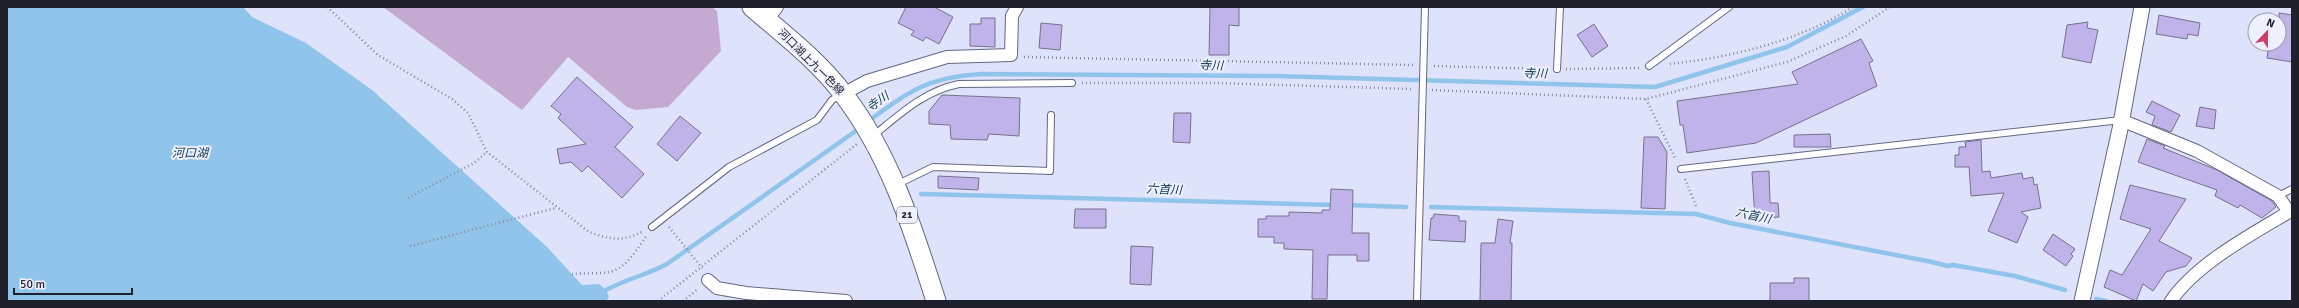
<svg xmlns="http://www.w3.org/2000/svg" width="2299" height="308" font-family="Signika,'Noto Sans JP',sans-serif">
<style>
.green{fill:#c4aad1}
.water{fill:#91c4eb}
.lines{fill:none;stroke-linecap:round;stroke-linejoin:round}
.stream{stroke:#91c4eb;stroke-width:4.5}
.building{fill:#c0b3e9;stroke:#77718c}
.service-casing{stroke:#636883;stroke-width:8}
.minor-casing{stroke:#636883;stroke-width:14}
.tertiary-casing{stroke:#636883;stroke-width:17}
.primary-casing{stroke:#636883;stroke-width:21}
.path{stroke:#888b9e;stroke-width:2.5;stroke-dasharray:1 3;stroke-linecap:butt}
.service{stroke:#fff;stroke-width:6}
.minor{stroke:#fff;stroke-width:12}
.tertiary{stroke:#fff;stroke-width:15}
.primary{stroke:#fff;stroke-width:19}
.labels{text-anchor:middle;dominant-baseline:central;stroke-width:4;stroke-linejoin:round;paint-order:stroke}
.shield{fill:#eef0fd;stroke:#5c5e6a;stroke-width:1}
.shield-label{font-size:10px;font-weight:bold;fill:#1e202b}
.street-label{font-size:11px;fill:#1e202b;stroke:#eef0fd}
.water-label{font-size:12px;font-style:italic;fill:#0a344e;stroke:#eef0fd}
</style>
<rect width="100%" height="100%" fill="#dee2fb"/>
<path class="green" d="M383 7H712L717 11 721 51 668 107 636 110 627 107 568 57 522 110Z"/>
<path class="water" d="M7 7H243L252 17 306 43 372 90 547 247 582 285 599 284 606 290 609 297 606 301H7Z"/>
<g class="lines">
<path class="stream" d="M867 122C910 91 927 77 982 74L1277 76 1655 87 1787 47 1863 7
M921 194 1335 205
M1348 205 1406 207
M1431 207 1696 214 1730 223 1932 262 1948 266 1953 265 2015 276 2065 290
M606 290C626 279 647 275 667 264L860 128
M2096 299 2106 301"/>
</g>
<path class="building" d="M906 7H934L953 17 939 44 926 37 923 41 911 35 914 31 898 23Z
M1210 7H1239V26L1229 25V55H1209Z
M2279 13 2292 15V62L2267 58 2269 44H2279Z
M2159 15 2200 23 2198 36 2188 34 2187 39 2156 34Z
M981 18H995V47L970 46V24H981Z
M2088 22 2087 28 2098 30 2091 63 2062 57 2067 25Z
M1041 23 1062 25 1060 50 1039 48Z
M1594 24 1608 46 1592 57 1577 35Z
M1861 39 1873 61 1869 63 1877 86 1756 143 1687 153 1683 125H1680L1677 101 1798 84 1792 72Z
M577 77 633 127 615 147 644 174 622 198 588 166 582 172 571 162 560 164 557 149 586 144 558 118 561 114 551 106Z
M942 95 1020 98 1019 136 989 134 987 140 951 139 950 125 929 124V111Z
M2152 101 2180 115 2171 132 2152 125 2155 116 2146 112Z
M2200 107 2216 110 2214 129 2196 126Z
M1174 113H1191L1190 143 1173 142Z
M680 116 701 133 677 161 657 144Z
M1830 134 1831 147H1794V135Z
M1644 137H1658L1667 152 1665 209 1641 208Z
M2147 139 2165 146 2163 148 2217 170 2272 201 2276 207 2262 218 2240 205 2238 208 2215 196 2217 190 2138 162Z
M1981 140 1982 172 1990 171 1991 178 2022 173 2023 179 2033 177 2034 185 2037 184 2041 208 2021 212 2028 217 2017 243 1988 231 2004 193 1971 196 1969 167H1955V155H1959V147H1966L1965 142Z
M1769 171 1770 203H1778L1779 217 1755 219 1752 172Z
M938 176 979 178 978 190 938 188Z
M2130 185 2186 199 2159 241 2192 258 2186 266 2166 272 2153 291 2143 284 2136 301 2104 287 2110 270 2122 275 2151 229 2120 219Z
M1331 189 1353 190 1352 233H1369V261H1357V255H1328L1327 299H1312L1313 250 1284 249V243H1274V237H1258V219H1266V216H1289V212L1322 213V210H1330Z
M1075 209H1106V228H1074Z
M1434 214 1459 216V221H1466L1465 242 1429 240 1431 218H1433Z
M1498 219 1513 221 1510 243H1512L1511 301H1480L1481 243H1495Z
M2053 234 2075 249 2071 254 2073 256 2066 266 2043 250Z
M1131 246 1153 247 1151 285 1130 284Z
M1794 278H1809V301H1770V283H1794Z"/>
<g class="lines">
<defs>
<path id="service" d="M1649 66 1729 7
M1557 69 1560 7
M873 136C900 114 924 91 959 84L1072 83
M1681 169 2121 120
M898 184 933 167 1050 171 1051 115
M2278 196 2292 189
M652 227 729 167 817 120 832 100 842 94
M1417 301 1425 7"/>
<path id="minor" d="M767 20 777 7
M843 94 867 81 947 57 1011 55 1012 16 1017 7
M2121 120 2197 151 2278 196 2289 212C2252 234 2196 264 2171 301
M708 280 717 288 746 293 846 301"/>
<path id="tertiary" d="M2082 301 2120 129 2142 7"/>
<path id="primary" d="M752 7C783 34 819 61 844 95 890 155 913 229 936 301"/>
</defs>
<use href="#service" class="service-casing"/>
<use href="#minor" class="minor-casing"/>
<use href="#tertiary" class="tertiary-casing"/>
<use href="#primary" class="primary-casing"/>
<path class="path" d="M327 7 378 55 452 99 468 113 487 152 589 232C612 240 622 242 644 231
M1024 57 1413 65
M1670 64C1733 57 1799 41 1853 7
M1434 66 1547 69
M1566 69 1639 68
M1082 83H1216L1413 89
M1432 90 1646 99 1787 62 1846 36 1890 7
M1646 99 1676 160
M1685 179 1696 206
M408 198 474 163 487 152
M669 227 702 268
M410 246 556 208
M572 274C583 273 599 274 609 272 626 269 638 248 647 235
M658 301 857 144
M683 301 698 289"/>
<use href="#service" class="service"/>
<use href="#minor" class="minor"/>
<use href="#tertiary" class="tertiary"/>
<use href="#primary" class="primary"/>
</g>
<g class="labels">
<rect class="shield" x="897" y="207" width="20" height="16" rx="3"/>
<g class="shield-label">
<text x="907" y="215">21</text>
</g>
<g class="street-label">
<text transform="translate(811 62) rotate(45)">河口湖上九一色線</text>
</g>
<g class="water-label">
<text transform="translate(1211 66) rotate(1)">寺川</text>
<text transform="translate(1535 74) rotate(1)">寺川</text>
<text transform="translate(878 102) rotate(-35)">寺川</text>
<text x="190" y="153">河口湖</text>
<text transform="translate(1164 190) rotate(2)">六首川</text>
<text transform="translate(1753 216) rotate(12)">六首川</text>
</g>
</g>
<rect width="2299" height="308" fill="none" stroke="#1e202b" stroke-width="16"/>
<g transform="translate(2267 32) rotate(22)"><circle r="19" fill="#eef0fd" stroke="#9b9da9"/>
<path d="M0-3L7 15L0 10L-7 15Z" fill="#ce3f64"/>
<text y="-6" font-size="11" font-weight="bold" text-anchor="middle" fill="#1e202b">N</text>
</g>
<path d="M14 288v6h118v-6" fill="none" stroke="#1e202b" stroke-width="2"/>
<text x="20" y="288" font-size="12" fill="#1e202b" stroke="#eef0fd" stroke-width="3" paint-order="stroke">50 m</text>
</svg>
